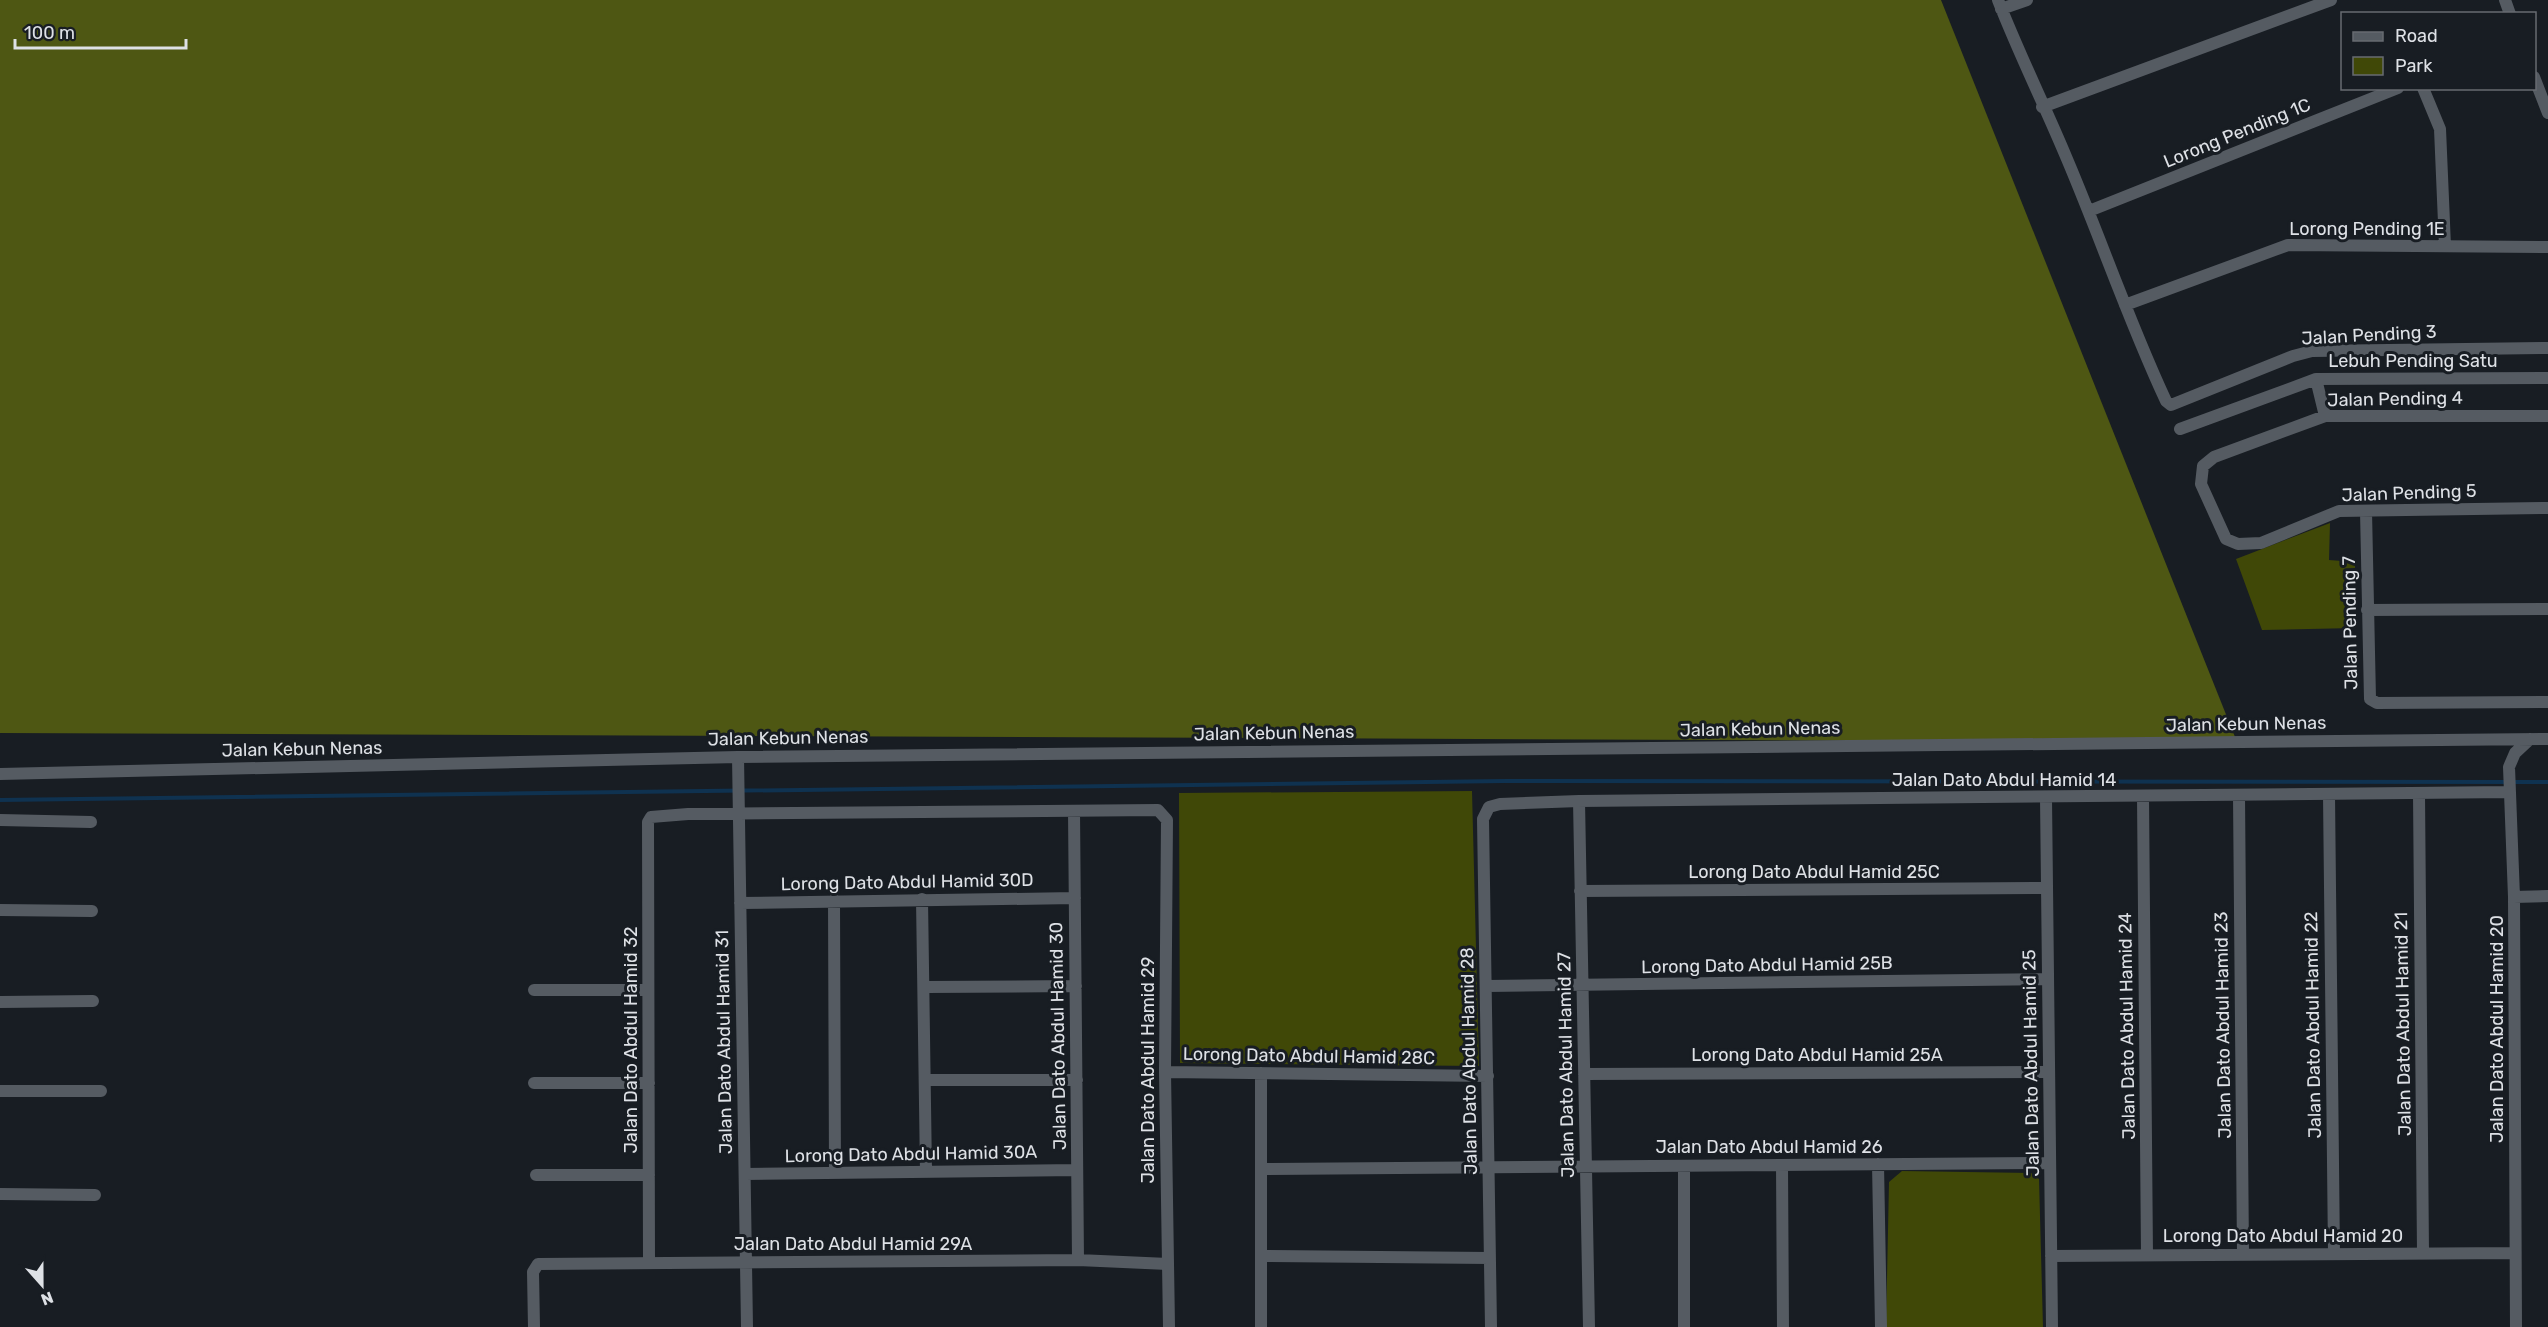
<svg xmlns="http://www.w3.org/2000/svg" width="2548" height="1327" font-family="Rubik,sans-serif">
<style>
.green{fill:#404807}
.forest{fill:#4e5713}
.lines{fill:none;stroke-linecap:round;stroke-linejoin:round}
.stream{stroke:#0f3250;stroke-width:4}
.minor{stroke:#555b62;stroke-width:12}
.labels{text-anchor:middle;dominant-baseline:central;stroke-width:6;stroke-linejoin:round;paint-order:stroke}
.street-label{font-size:18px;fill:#dee1e6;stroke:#181d23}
</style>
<rect width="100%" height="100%" fill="#181d23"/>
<path class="green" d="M2330 523 2329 560 2355 562V628L2262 630 2236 559Z
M1472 791 1479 1066 1180 1063 1179 793Z
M1902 1171 2031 1173 2039 1179 2043 1327H1886L1889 1182Z"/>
<path class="forest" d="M0 0H1941L2237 742 0 733Z"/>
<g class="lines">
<path class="stream" d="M0 800 1505 781 2548 782"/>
<path class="minor" d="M1998 0C2019 54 2045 106 2067 159 2101 239 2129 322 2166 401L2171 405 2293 356 2312 351 2548 348
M2505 0 2510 14
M2001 9 2027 0
M2534 77 2548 113
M2423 88 2440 129 2445 246
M2042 107 2331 0
M2089 211 2398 88
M2125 305 2288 245 2548 247
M2316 379 2325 416
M2548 416H2325L2214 457 2203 466 2201 484 2226 539 2238 544 2261 543 2339 511 2548 508
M2180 429 2316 379 2548 378
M2366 511 2370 699 2377 703 2548 702
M2367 610 2548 609
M738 757 747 1327
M0 774 738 757 2548 739
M2419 794 2423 1253
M2329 795 2334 1254
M2239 796 2243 1254
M2143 797 2147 1255
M2046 798 2052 1327
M1579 801 1589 1327
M1074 811 1078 1260
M0 820 91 822
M1580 891 2047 888
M2514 897 2548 896
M922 899 926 1172
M834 900 835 1173
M740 903 1075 898
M0 910 92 911
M1487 986 2048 979
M926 987 1076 986
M534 990H648
M0 1002 93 1001
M1165 1072 1488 1076
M1261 1073V1327
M1584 1074 2049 1072
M926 1080H1077
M534 1083H649
M0 1091H101
M1878 1164 1881 1327
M1782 1165 1783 1327
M1684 1166V1327
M1261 1169 2050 1163
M745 1174 1077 1170
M536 1175H649
M0 1194 95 1195
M1261 1256 1490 1258
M2051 1256 2515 1253
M649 1263 648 822 651 817 688 814 1158 810 1167 820 1165 1072 1169 1327
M534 1327 533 1272 538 1264 1078 1260 1168 1264
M1491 1327 1483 819 1489 807 1500 804 1579 801 2509 792
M2516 1327 2514 897 2509 767 2515 753 2530 739"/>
</g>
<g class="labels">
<g class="street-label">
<text transform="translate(2237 133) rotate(-22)">Lorong Pending 1C</text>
<text x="2367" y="229">Lorong Pending 1E</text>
<text transform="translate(2369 335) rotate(-3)">Jalan Pending 3</text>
<text x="2413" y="361">Lebuh Pending Satu</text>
<text transform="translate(2395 399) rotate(-1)">Jalan Pending 4</text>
<text transform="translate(2409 493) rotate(-2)">Jalan Pending 5</text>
<text transform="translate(2350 623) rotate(-91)">Jalan Pending 7</text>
<text transform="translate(2246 724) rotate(-1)">Jalan Kebun Nenas</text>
<text transform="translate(1760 729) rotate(-1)">Jalan Kebun Nenas</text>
<text transform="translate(1274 733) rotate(-1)">Jalan Kebun Nenas</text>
<text transform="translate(788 738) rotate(-1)">Jalan Kebun Nenas</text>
<text transform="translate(302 749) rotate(-1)">Jalan Kebun Nenas</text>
<text x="2004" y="780">Jalan Dato Abdul Hamid 14</text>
<text x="1814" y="872">Lorong Dato Abdul Hamid 25C</text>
<text transform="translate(907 882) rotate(-1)">Lorong Dato Abdul Hamid 30D</text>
<text transform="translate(1767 965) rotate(-1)">Lorong Dato Abdul Hamid 25B</text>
<text transform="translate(2403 1024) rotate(-91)">Jalan Dato Abdul Hamid 21</text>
<text transform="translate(2223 1025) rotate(-91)">Jalan Dato Abdul Hamid 23</text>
<text transform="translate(2313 1025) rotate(-91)">Jalan Dato Abdul Hamid 22</text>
<text transform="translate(2127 1026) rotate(-91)">Jalan Dato Abdul Hamid 24</text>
<text transform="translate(2497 1029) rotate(-90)">Jalan Dato Abdul Hamid 20</text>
<text transform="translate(1058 1036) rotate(-91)">Jalan Dato Abdul Hamid 30</text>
<text transform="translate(631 1040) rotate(-90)">Jalan Dato Abdul Hamid 32</text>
<text transform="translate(724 1042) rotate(-91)">Jalan Dato Abdul Hamid 31</text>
<text x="1817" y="1055">Lorong Dato Abdul Hamid 25A</text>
<text transform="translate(1309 1056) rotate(1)">Lorong Dato Abdul Hamid 28C</text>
<text transform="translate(1469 1061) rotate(-91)">Jalan Dato Abdul Hamid 28</text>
<text transform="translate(2031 1063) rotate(-91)">Jalan Dato Abdul Hamid 25</text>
<text transform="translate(1566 1065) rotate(-91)">Jalan Dato Abdul Hamid 27</text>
<text transform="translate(1148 1070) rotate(-90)">Jalan Dato Abdul Hamid 29</text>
<text x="1769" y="1147">Jalan Dato Abdul Hamid 26</text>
<text transform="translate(911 1154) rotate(-1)">Lorong Dato Abdul Hamid 30A</text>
<text x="2283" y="1236">Lorong Dato Abdul Hamid 20</text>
<text x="853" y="1244">Jalan Dato Abdul Hamid 29A</text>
</g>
</g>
<rect x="2341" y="12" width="195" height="78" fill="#181d23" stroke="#676b71" stroke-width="1.5"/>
<rect x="2353" y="32" width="30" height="9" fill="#555b62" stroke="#676b71" stroke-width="1.5"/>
<text x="2395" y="42" font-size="18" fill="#dee1e6">Road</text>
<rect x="2353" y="57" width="30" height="18" fill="#404807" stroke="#676b71" stroke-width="1.5"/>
<text x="2395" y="72" font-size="18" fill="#dee1e6">Park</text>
<g transform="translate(42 1285) rotate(159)" stroke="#181d23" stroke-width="4.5" paint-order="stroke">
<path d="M0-4.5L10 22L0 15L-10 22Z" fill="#dee1e6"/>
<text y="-9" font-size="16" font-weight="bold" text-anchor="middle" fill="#dee1e6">N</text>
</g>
<path d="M15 39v9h171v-9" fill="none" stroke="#dee1e6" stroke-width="3"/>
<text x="24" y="39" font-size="18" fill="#dee1e6" stroke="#181d23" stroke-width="4.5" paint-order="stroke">100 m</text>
</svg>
